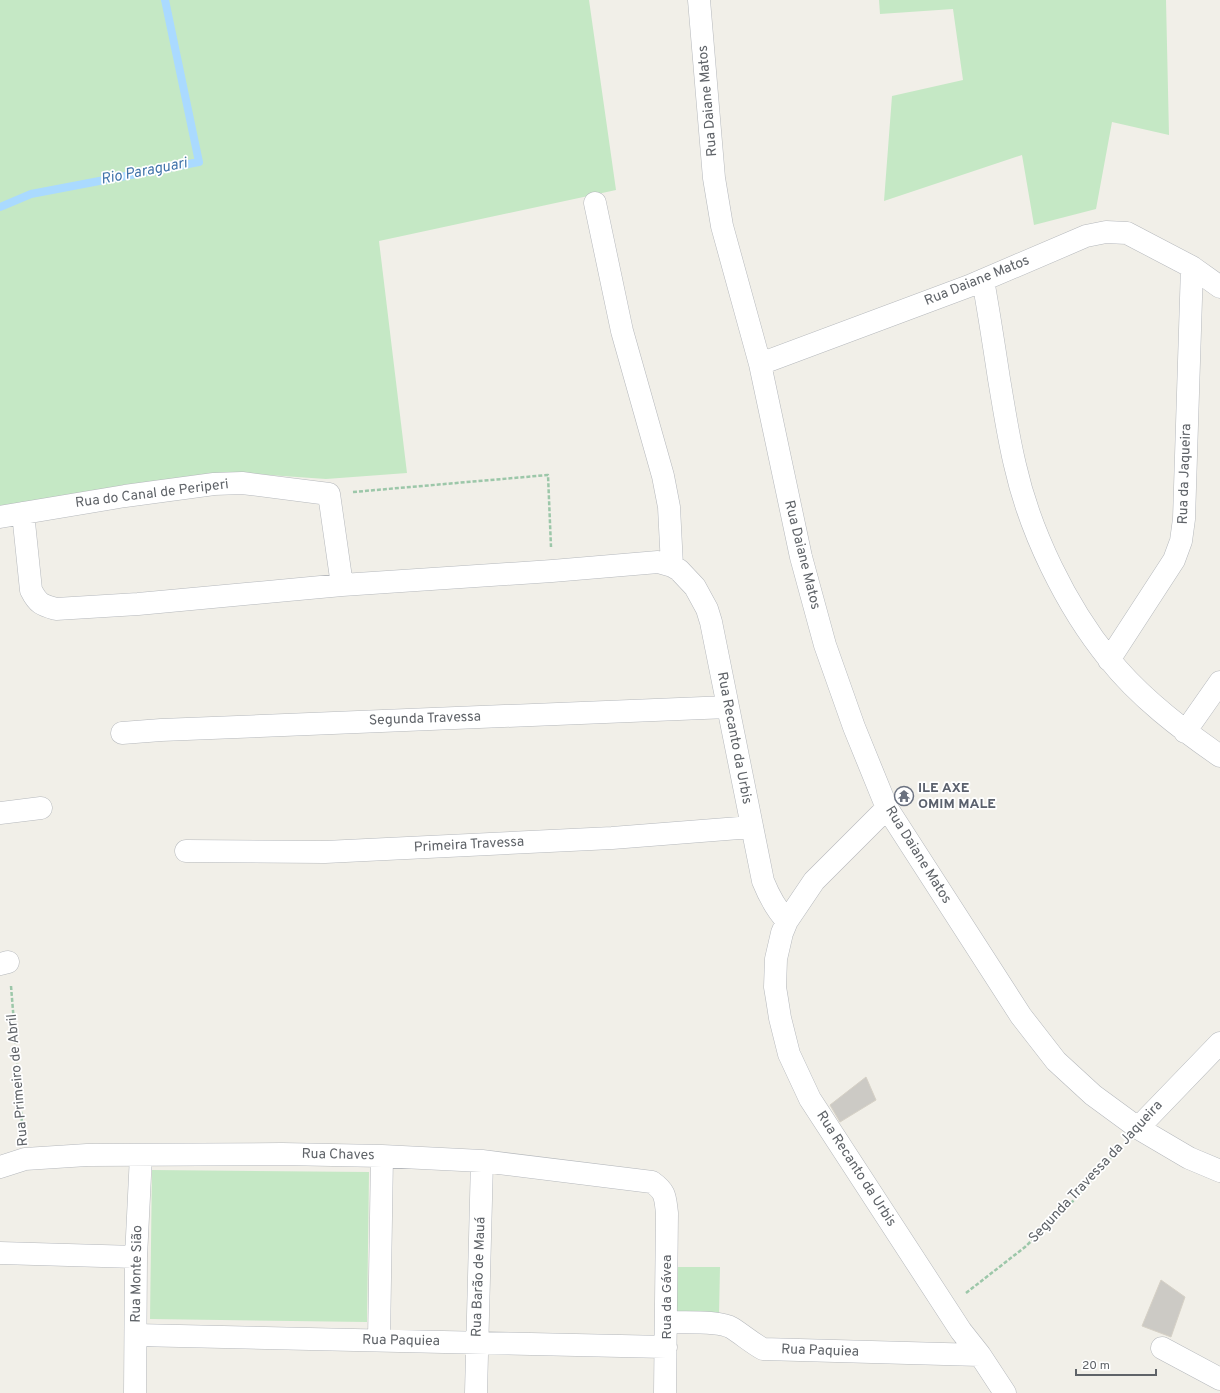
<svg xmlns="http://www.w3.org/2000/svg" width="1220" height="1393" font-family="Overpass,sans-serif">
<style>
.green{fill:#c5e8c5}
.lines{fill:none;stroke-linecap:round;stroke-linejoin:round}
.stream{stroke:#aadaff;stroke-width:8}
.building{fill:#cccac5;stroke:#d6d1c6}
.street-casing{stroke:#b5b8bc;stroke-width:23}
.path{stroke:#9cc7a9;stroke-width:2.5;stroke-dasharray:4 2;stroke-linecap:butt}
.street{stroke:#fff;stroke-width:22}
.labels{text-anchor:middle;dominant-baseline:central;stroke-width:3.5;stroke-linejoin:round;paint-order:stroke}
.street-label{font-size:14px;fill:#5f6368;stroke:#fff}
.worship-label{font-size:14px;font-weight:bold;fill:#5b616d;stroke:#fff;text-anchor:start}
.water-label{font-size:15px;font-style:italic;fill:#4174aa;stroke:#fff}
</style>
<rect width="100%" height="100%" fill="#f1efe8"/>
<path class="green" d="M0 0H589L616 190 379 241 407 473 326 479 238 473 0 508Z
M879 0H1166L1169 135 1112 122 1096 209 1034 225 1022 155 884 201 892 96 963 80 953 9 880 14Z
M152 1170 369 1172 367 1322 150 1319Z
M672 1267H720L719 1314 674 1317Z"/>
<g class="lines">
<path class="stream" d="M0 207 31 194 199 162 165 0"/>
</g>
<path class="building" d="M866 1077 876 1100 840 1122 830 1105Z
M1161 1280 1185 1297 1171 1337 1142 1326Z"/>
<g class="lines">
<defs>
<path id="street" d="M699 0 714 178 722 226 760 364 801 557 825 645 854 727 887 808 1021 1016 1056 1061 1093 1095 1138 1128 1189 1158 1220 1171
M595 203 622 331 663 476 669 507 672 566
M983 280C989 313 994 346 999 379 1004 408 1008 436 1015 465 1030 532 1066 606 1109 659 1139 697 1181 729 1220 756
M760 364 969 286 1086 236 1106 232 1127 233 1192 267 1220 287
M23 513 31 590C38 604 42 605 56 609L138 604 342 585 552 571 658 562 672 566 679 570 695 587 707 609 711 622 763 881C769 896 776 909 787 921
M0 517 125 496 214 484 242 483 329 494 342 585
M1109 660 1174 560 1181 541 1184 519 1192 267
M1185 732 1220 682
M122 733 161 730 728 707
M887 808 814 881 787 921 782 933 776 959 775 987 777 999 780 1018 789 1054 810 1099 961 1331 980 1355 1005 1393
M0 813 41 808
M186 851 325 852 612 838 752 827
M0 964 8 962
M1138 1128 1220 1043
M0 1167 25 1159 87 1155 282 1154 382 1156 482 1161 652 1182C666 1192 665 1197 667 1213L665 1393
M0 1253 136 1257
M667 1322C683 1323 719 1320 732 1328 743 1335 752 1343 763 1349L980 1355
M136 1335 666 1347
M379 1340 382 1156
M1162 1348 1220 1379
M135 1393 136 1257 141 1155
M476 1393 482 1161"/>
</defs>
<use href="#street" class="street-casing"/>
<path class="path" d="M353 492 548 475 551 547
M11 986 23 1135
M966 1293 1025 1247 1073 1201 1122 1145"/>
<use href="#street" class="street"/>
</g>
<defs>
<symbol id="temple-ring" viewBox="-11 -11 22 22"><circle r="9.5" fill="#fff" stroke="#6b7280" stroke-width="1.5"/><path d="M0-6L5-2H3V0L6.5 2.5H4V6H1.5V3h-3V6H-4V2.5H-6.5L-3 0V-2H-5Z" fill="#6b7280"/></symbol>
</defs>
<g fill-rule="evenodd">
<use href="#temple-ring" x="893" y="785" width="22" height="22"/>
</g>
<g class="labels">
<g class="street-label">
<text transform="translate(708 101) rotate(-95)">Rua Daiane Matos</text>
<text transform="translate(977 281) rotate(-22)">Rua Daiane Matos</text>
<text transform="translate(1185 474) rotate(-88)">Rua da Jaqueira</text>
<text transform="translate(152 494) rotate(-7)">Rua do Canal de Periperi</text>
<text transform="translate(802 555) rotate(76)">Rua Daiane Matos</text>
<text transform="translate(425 719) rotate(-2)">Segunda Travessa</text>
<text transform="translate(734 738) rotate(79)">Rua Recanto da Urbis</text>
<text transform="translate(469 845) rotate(-3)">Primeira Travessa</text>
<text transform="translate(918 855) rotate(58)">Rua Daiane Matos</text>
<text transform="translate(18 1080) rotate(-95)">Rua Primeiro de Abril</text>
<text transform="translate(338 1155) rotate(1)">Rua Chaves</text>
<text transform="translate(856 1169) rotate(57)">Rua Recanto da Urbis</text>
<text transform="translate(1096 1172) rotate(-47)">Segunda Travessa da Jaqueira</text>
<text transform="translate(137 1274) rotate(-89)">Rua Monte Sião</text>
<text transform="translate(479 1277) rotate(-88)">Rua Barão de Mauá</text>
<text transform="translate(667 1297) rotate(-90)">Rua da Gávea</text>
<text transform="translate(401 1341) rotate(1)">Rua Paquiea</text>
<text transform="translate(820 1351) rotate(2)">Rua Paquiea</text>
</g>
<g class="worship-label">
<text x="918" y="788">ILE AXE<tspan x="918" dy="16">OMIM MALE</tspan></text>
</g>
<g class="water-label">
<text transform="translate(144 172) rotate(-11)">Rio Paraguari</text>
</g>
</g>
<path d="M1076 1369v6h80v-6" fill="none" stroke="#5f6368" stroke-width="2"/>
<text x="1082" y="1369" font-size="12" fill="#5f6368" stroke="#ffffff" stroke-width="3" paint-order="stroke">20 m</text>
</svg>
